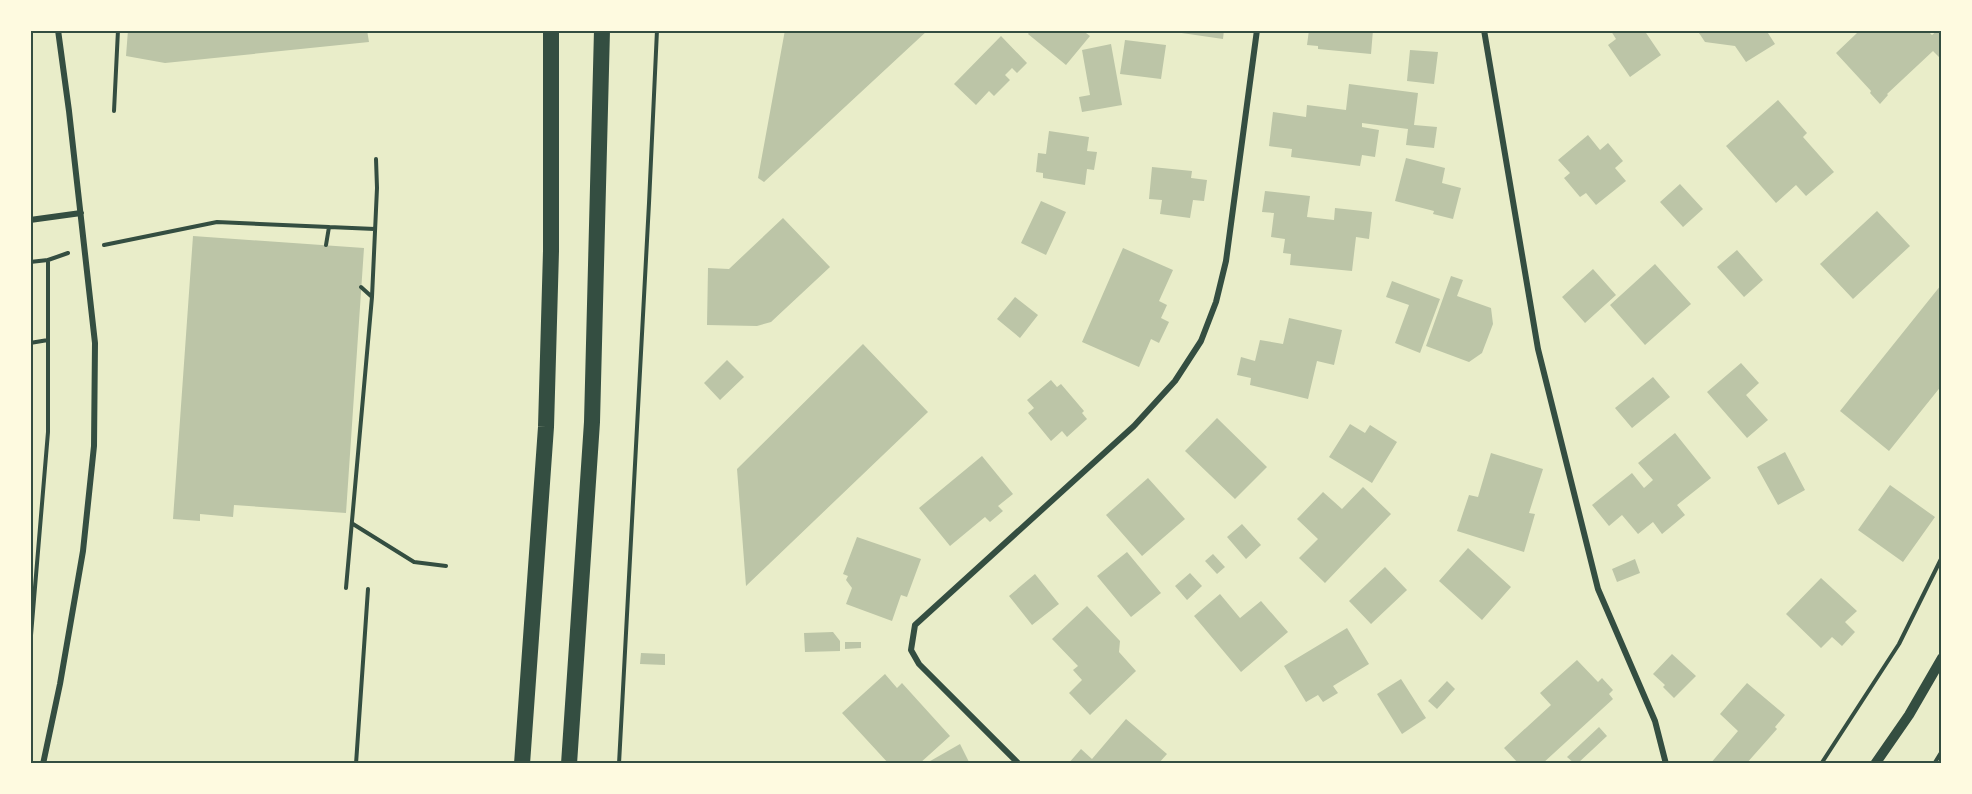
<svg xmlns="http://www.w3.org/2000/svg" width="1972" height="794" font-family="Montserrat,sans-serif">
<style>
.building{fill:#bcc5a7}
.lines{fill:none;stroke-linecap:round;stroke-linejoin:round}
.path{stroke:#344e41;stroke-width:4}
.minor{stroke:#344e41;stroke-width:6}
.tertiary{stroke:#344e41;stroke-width:10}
.trunk{stroke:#344e41;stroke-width:16}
.neatline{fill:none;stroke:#344e41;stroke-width:2}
</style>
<rect width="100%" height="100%" fill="#e9edc9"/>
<path class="building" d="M128 30H367L369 42 165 63 126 56Z
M785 30H928L764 182 758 178Z
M1031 30H1082L1090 36 1066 65 1028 34Z
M1161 30H1224L1223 39Z
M1309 30H1373L1371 54 1318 49V46L1307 45Z
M1613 30H1644L1661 55 1630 77 1608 45 1616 39 1611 31Z
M1697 30H1766L1775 44 1746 62 1735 46 1705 42Z
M1854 30H1927L1932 35 1938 30H1942V60L1933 51 1887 94 1888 95 1880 104 1870 93 1871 91 1836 53 1857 33Z
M1001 36 1027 63 1017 73 1012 68 1005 75 1010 80 994 96 989 91 976 105 954 84Z
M1125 40 1166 45 1161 79 1120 74Z
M1111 44 1122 105 1082 112 1079 97 1090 95 1082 50Z
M1410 50 1438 52 1434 84 1407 81Z
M1349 84 1418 93 1414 125 1437 127 1434 148 1406 145 1408 129 1362 123V127L1379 130 1375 157 1362 155 1360 166 1291 157 1292 149 1269 146 1273 112 1306 117 1307 105 1346 110Z
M1778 100 1807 133 1803 137 1834 172 1806 196 1796 185 1776 203 1726 146Z
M1049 131 1089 137 1087 151 1097 152 1094 170 1087 169 1085 185 1043 178V173L1036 172 1038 153 1046 154Z
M1588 135 1600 150 1608 143 1623 161 1615 168 1626 181 1596 205 1586 193 1580 197 1564 178 1570 173 1558 160Z
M1406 158 1445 168 1442 183 1461 188 1453 219 1433 214 1434 211 1395 201Z
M1152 167 1192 171 1191 178 1207 180 1204 201 1193 200 1190 218 1160 214 1162 200 1149 199Z
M1680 184 1703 209 1683 227 1660 202Z
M1265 191 1310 196 1307 217 1334 220 1335 208 1372 212 1369 239 1356 237 1352 271 1290 265 1291 254 1283 253 1285 239 1271 237 1274 213 1262 212Z
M1041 201 1066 212 1046 255 1021 243Z
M1877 211 1910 246 1853 299 1820 264Z
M783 218 830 267 771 322 757 326 707 325 708 268 729 269Z
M193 236 364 248 346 513 234 505 233 517 200 514V521L173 519Z
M1123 248 1173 270 1159 301 1167 305 1161 318 1169 322 1159 343 1151 339 1139 367 1082 342Z
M1737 250 1763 280 1744 297 1717 267Z
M1655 264 1691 304 1645 345 1610 305Z
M1593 269 1616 295 1585 323 1562 297Z
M1451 276 1463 280 1457 296 1491 308 1493 324 1482 353 1469 362 1426 346Z
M1392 281 1440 299 1420 353 1395 343 1409 305 1386 297Z
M1941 285 1942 385 1889 451 1840 411Z
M1015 297 1038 315 1020 338 997 319Z
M1289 318 1342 330 1334 365 1317 361 1308 399 1250 385 1251 378 1237 375 1241 357 1255 361 1260 340 1283 344Z
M863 344 928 412 746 586 737 469Z
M727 360 744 377 720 400 704 383Z
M1741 363 1759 383 1746 395 1768 420 1747 438 1707 392Z
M1653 377 1670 397 1632 428 1615 408Z
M1051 380 1057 387 1061 384 1084 411 1082 413 1087 419 1067 437 1062 431 1051 441 1028 413 1034 408 1027 400Z
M1217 418 1267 467 1235 499 1185 451Z
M1350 424 1365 433 1370 425 1397 442 1372 483 1329 457Z
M1675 433 1711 478 1677 505 1685 515 1662 534 1653 522 1638 534 1622 515 1609 526 1592 505 1632 473 1644 488 1653 480 1638 463Z
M1785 452 1805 490 1778 505 1757 467Z
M1491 453 1543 469 1529 513 1535 514 1524 552 1457 531 1469 495 1478 497Z
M982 456 1013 494 998 506 1003 511 990 522 985 517 950 546 919 508Z
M1148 478 1185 519 1142 556 1106 515Z
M1890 485 1935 517 1903 562 1858 530Z
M1363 487 1391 514 1325 583 1299 558 1318 539 1297 519 1323 492 1342 509Z
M1242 524 1261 545 1246 559 1227 537Z
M857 537 921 559 907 597 901 595 892 621 846 604 852 588 846 580 848 576 843 574Z
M1468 548 1511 587 1482 620 1439 581Z
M1127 552 1161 593 1131 617 1097 576Z
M1213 554 1225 567 1217 574 1205 561Z
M1635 559 1640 573 1617 582 1612 569Z
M1385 567 1407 590 1371 624 1349 601Z
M1190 573 1202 586 1187 600 1175 586Z
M1035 574 1059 604 1032 625 1009 596Z
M1821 578 1857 611 1845 622 1855 632 1842 646 1832 637 1821 648 1786 614Z
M1220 594 1240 618 1261 601 1288 632 1241 672 1194 616Z
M1087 606 1120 641 1119 652 1136 671 1090 715 1069 693 1082 680 1073 670 1078 666 1052 639Z
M1347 628 1369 664 1333 686 1338 693 1323 702 1318 695 1306 702 1284 666Z
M833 632 840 641V651L805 652 804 633Z
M845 642H861V648L845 649Z
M641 653 665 654V665L640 664Z
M1672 654 1696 676 1674 698 1663 687 1665 685 1653 674Z
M1577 660 1598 682 1602 678 1613 690 1609 694 1613 699 1542 764H1519L1504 748 1551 705 1540 693Z
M885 674 897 688 902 683 950 736 919 764H889L842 713Z
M1401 679 1426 718 1402 734 1377 694Z
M1447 681 1455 689 1437 709 1428 701Z
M1747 683 1785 715 1775 727 1777 729 1746 764H1710L1738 731 1720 714Z
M1126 719 1167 754 1158 764H1068L1081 749 1092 759Z
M1599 727 1607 736 1577 764H1575L1567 757Z
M960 744 970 764H925Z"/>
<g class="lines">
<path class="path" d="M114 111 118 30
M104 245 217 222 375 229
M326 245 329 227
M48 260 68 253
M30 262 48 260V432L30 647
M361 287 372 297
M30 343 48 340
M353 524 414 562 446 566
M346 588 372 297 377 188 376 159
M356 764 368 589
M619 764 649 203 657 30
M1821 764 1899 644 1942 557
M1934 764 1942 751"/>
<path class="minor" d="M1484 30 1538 349 1598 589 1655 721 1666 764
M30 220 81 213
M43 764 60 684 83 551 94 446 95 343 69 111 58 30
M1019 764 919 664 911 650 915 625 1134 426 1175 381 1201 341 1216 302 1226 261 1257 30"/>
<path class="tertiary" d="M1875 764 1909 715 1942 658"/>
<path class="trunk" d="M522 764 546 427 551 251V30
M569 764 592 422 602 30"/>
</g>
<rect width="1972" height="794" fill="none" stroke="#fefae0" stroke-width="63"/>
<rect x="32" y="32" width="1908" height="730" class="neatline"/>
</svg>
